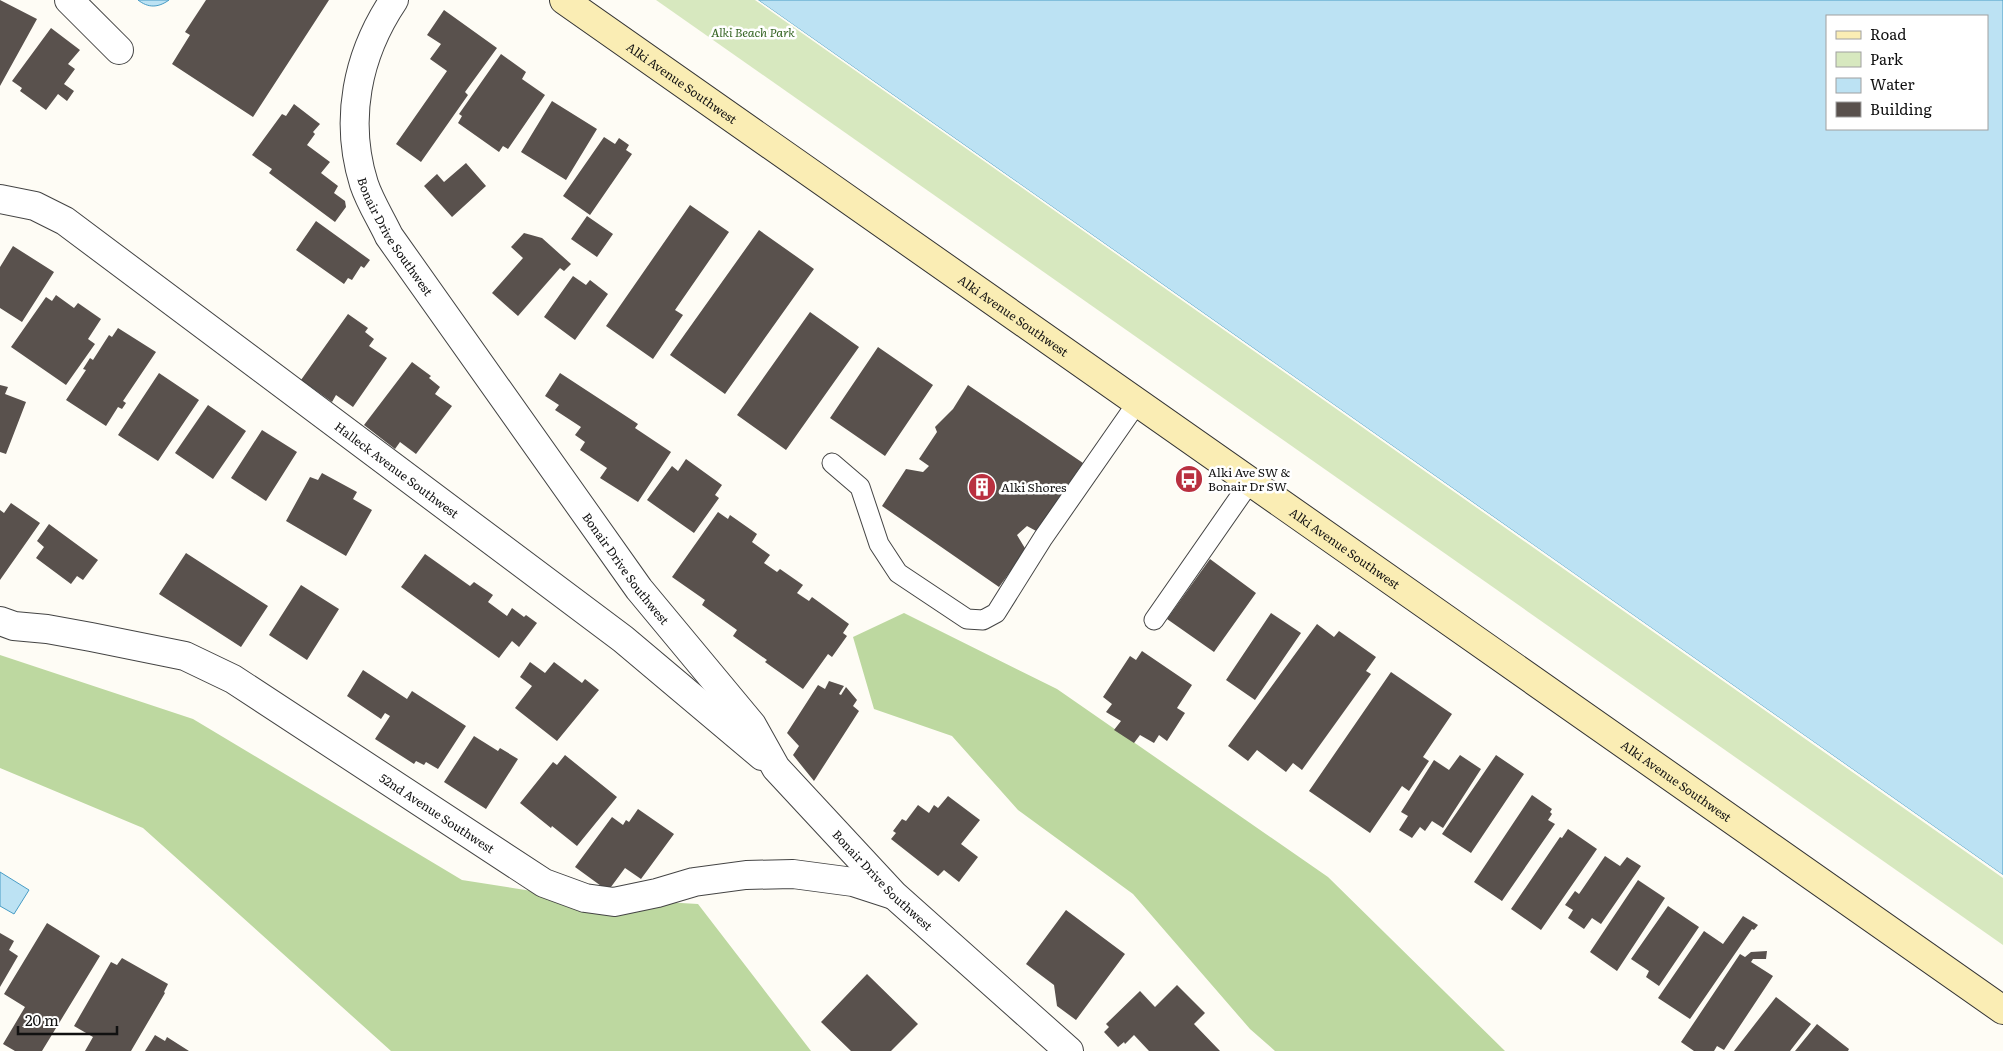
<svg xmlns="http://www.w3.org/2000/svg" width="2003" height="1051" font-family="Literata,serif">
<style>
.green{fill:#d7e8bf}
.forest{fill:#bdd8a0}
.water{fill:#bce2f3;stroke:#489cc5;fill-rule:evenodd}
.pier{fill:#fefcf5}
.building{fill:#59514d}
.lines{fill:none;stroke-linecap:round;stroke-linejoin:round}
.service-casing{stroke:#444;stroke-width:21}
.minor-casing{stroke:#444;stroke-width:30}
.secondary-casing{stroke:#333;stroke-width:30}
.service{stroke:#fff;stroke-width:19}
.minor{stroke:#fff;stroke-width:28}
.secondary{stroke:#faedb4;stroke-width:28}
.labels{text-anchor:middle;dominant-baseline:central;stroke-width:5;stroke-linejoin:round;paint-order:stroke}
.park-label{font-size:12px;font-style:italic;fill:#366524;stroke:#fff}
.street-label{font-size:12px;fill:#111;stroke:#fff}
.poi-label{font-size:12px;fill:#111;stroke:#fff;text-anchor:start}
</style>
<rect width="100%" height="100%" fill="#fefcf5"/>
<path class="green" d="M656 0H758L2003 875V945Z"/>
<path class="forest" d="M904 613 1057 689 1328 877 1505 1051H1275L1250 1029 1133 894 1018 810 952 736 874 709 853 637Z
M0 655 193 719 462 880 563 896 698 904 811 1051H391L143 828 0 768Z"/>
<path class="water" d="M138 0H169C158 8 148 8 138 0Z
M758 0H2003V875ZM1827 16H1987V129H1827Z
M0 872 29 890 14 914 0 906Z"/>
<path class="pier" d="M755 0H758L2003 875V878Z"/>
<path class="building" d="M0 0 37 19 0 86Z
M206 0H329L253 117 172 64 190 35 185 32Z
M444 10 497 48 465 92 468 95 421 162 396 144 447 71 430 59 441 44 427 35Z
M51 28 80 50 68 64 75 69 64 84 74 91 67 101 58 94 46 110 20 91 22 88 12 81Z
M501 54 526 72 522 79 545 95 508 149 503 146 499 152 458 123 462 116 459 114Z
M552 101 597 129 566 180 521 152Z
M294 104 320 124 313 132 315 134 307 145 330 162 321 173 338 186 334 193 345 201 346 207 335 222 269 173 272 169 252 155 282 114 286 116Z
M604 137 615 144 619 138 629 145 626 150 632 154 590 215 563 196Z
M466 163 486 186 452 217 424 186 437 174 444 182Z
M690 205 729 232 675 310 683 315 653 359 606 326Z
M587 216 613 234 597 257 571 239Z
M316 221 370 260 364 268 361 266 352 280 348 278 344 284 296 250Z
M759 230 814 269 725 394 670 355Z
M524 233 542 238 571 264 564 271 560 268 518 316 492 293 523 258 511 247Z
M13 246 54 272 22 322 0 308V267Z
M573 276 586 285 590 280 608 294 575 340 544 317Z
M56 295 74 308 78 303 101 319 88 339 95 344 66 385 11 347 46 297 52 301Z
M810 312 859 347 786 450 737 415Z
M348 314 368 328 365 332 374 339 369 346 387 358 353 407 336 395 332 402 301 380Z
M118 328 156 352 123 401 126 403 122 409 118 407 106 426 66 400 86 370 83 369 90 358 93 360 109 335 112 337Z
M878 347 933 385 885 456 830 418Z
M412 362 431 376 429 378 440 387 435 394 452 406 416 454 400 442 395 449 364 425Z
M159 373 199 400 158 461 118 435Z
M560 373 638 424 635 428 671 452 638 502 600 478 607 468 580 450 585 442 575 435 581 427 555 410 559 405 545 396Z
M0 385 8 387 5 394 26 402 6 454 0 452Z
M968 385 1083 463 1068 485 1070 489 1038 532 1027 526 1017 535 1026 550 999 587 882 506 906 469 923 472 929 466 919 459 937 432 935 427 953 409Z
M208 405 246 431 213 479 175 453Z
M262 430 297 452 266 501 231 478Z
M686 459 722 485 715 495 719 498 694 533 647 500 672 466 678 471Z
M322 473 357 492 353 499 372 510 346 556 286 521 310 477 318 480Z
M11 503 40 523 0 580V510L4 513Z
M718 512 728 519 730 515 757 534 752 542 770 555 764 563 777 572 780 569 803 585 797 593 809 601 812 597 849 624 843 633 847 636 832 657 828 654 803 689 765 662 767 660 733 636 737 630 702 605 705 600 672 577Z
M49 524 98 560 83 580 77 576 71 584 36 558 44 547 37 541Z
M186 553 268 606 241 647 159 594Z
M425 554 470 586 474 582 493 595 488 602 507 616 512 608 524 617 526 615 537 623 519 647 512 641 499 658 401 587Z
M1210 559 1256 593 1214 652 1167 619Z
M301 585 339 609 307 660 269 635Z
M1271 613 1301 633 1255 700 1226 680Z
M1317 624 1334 637 1339 631 1376 657 1366 671 1371 674 1302 770 1293 763 1286 772 1257 750 1248 761 1228 746Z
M1142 651 1192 685 1177 708 1185 713 1167 741 1159 735 1154 743 1140 735 1134 743 1114 730 1121 721 1106 712 1112 704 1103 697 1130 656 1136 660Z
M530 662 545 673 554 662 582 683 585 679 599 690 557 741 515 708 532 686 520 677Z
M363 670 407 699 412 691 466 726 438 769 426 762 424 765 416 761 414 764 375 739 390 716 385 713 381 719 347 696Z
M1391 672 1452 714 1423 757 1429 761 1409 791 1402 786 1370 833 1309 791Z
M829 681 844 686 839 694 841 695 846 687 857 700 853 706 859 711 814 781 793 755 799 746 787 733 818 685 825 689Z
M474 736 498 751 500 748 518 759 486 809 444 782Z
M565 755 617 797 577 846 552 826 551 828 520 803 553 762 557 765Z
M1460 755 1481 769 1443 828 1432 821 1425 831 1420 827 1412 838 1399 830 1408 816 1401 812 1434 760 1449 770Z
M1496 755 1524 774 1471 853 1442 834Z
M1532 795 1552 809 1550 812 1552 814 1548 820 1555 824 1502 901 1474 882Z
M948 796 980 820 961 844 978 857 959 882 944 870 938 876 891 839 896 833 893 831 902 819 906 821 918 805 929 813 934 805 938 808Z
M638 809 674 834 641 879 625 868 608 891 575 867 612 817 623 825 626 820 629 822Z
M1568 829 1597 849 1541 930 1511 909 1560 837 1562 838Z
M1605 856 1620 866 1627 857 1641 866 1601 924 1592 918 1584 929 1568 918 1573 910 1565 905 1575 891 1579 894Z
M1638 880 1665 898 1617 971 1590 952Z
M1668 906 1699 927 1659 986 1646 977 1649 971 1631 959Z
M1066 910 1125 954 1076 1020 1057 1006 1054 985 1026 964Z
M1743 916 1758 925 1754 930 1752 929 1690 1019 1658 998 1704 931 1723 944Z
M47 923 100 956 42 1051H15L3 1044 25 1007 4 994Z
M0 933 14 941 9 950 18 956 0 987Z
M1767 951 1766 959H1753L1751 962 1773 976 1724 1050 1717 1046 1714 1051H1694L1681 1042 1740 954 1745 957 1751 952Z
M122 958 168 984 164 992 165 993 131 1051H85L93 1037 74 1026 111 962 117 965Z
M867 974 918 1024 891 1051H851L821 1022Z
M1177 985 1205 1013 1194 1024 1220 1051H1149L1134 1035 1125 1044 1124 1042 1118 1047 1104 1032 1109 1027 1106 1024 1140 991 1155 1007Z
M1776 997 1811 1024 1790 1051H1734Z
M1817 1024 1849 1049 1848 1051H1795Z
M155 1035 165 1041 167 1037 189 1051H145Z"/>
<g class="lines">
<defs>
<path id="service" d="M832 463 860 487 879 544 898 573 967 619 983 620 996 613 1043 538 1137 403
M1154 620 1250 482"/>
<g id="minor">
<path d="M69 0 119 50"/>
<path id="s1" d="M394 0C357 55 344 120 364 184 370 202 381 219 389 236L639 589 752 725 776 768 894 895 1069 1051"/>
<path id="s2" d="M0 199 35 206 65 221 623 639 762 756"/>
<path id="s3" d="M0 621 14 626 47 629 91 637 185 656 233 679 544 883 585 898 614 902 657 893 694 882 746 875 793 874 853 882 893 895"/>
</g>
<g id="secondary">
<path id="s4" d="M564 0 2003 1010"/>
</g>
</defs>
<use href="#service" class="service-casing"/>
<use href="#minor" class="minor-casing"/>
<use href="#secondary" class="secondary-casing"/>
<use href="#service" class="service"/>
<use href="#minor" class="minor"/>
<use href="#secondary" class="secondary"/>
</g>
<defs>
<symbol id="bus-disc" viewBox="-11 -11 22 22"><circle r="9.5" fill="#b93040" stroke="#fff"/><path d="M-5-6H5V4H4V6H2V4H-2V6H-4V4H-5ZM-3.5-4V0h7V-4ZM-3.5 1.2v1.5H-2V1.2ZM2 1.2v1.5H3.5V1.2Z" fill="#fff"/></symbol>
<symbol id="building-disc" viewBox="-11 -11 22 22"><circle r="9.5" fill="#b93040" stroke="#fff"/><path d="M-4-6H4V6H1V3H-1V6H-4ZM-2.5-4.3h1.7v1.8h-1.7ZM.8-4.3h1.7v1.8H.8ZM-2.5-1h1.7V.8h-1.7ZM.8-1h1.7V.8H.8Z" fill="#fff"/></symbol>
</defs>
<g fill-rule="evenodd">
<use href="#bus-disc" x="1173" y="463" width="32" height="32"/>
<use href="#building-disc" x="966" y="471" width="32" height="32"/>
</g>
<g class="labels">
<g class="park-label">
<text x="753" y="32">Alki Beach Park</text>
</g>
<g class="street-label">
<text stroke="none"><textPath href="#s4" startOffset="144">Alki Avenue Southwest</textPath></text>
<text stroke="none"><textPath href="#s1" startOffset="254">Bonair Drive Southwest</textPath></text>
<text stroke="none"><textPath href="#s4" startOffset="549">Alki Avenue Southwest</textPath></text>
<text stroke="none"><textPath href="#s2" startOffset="484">Halleck Avenue Southwest</textPath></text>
<text stroke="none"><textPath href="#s4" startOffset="954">Alki Avenue Southwest</textPath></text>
<text stroke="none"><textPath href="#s1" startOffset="659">Bonair Drive Southwest</textPath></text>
<text stroke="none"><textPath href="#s4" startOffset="1359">Alki Avenue Southwest</textPath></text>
<text stroke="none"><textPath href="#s3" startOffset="486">52nd Avenue Southwest</textPath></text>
<text stroke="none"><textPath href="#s1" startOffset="1064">Bonair Drive Southwest</textPath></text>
</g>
<g class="poi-label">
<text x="1208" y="472">Alki Ave SW &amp;<tspan x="1208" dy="14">Bonair Dr SW</tspan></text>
<text x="1001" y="487">Alki Shores</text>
</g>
</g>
<rect x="1826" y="15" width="162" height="115" fill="#ffffff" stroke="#a0a0a0"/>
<rect x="1836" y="31" width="25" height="8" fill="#faedb4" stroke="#a0a0a0"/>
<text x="1870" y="40" font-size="15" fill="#111111">Road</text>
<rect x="1836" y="52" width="25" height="15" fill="#d7e8bf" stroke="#a0a0a0"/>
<text x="1870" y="65" font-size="15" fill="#111111">Park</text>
<rect x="1836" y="78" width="25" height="15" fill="#bce2f3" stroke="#a0a0a0"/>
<text x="1870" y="90" font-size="15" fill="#111111">Water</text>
<rect x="1836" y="102" width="25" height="15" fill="#59514d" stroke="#a0a0a0"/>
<text x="1870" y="115" font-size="15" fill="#111111">Building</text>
<path d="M18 1026v8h99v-8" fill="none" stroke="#111111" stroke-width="2.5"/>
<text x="25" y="1026" font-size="15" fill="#111111" stroke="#ffffff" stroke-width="4" paint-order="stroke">20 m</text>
</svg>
